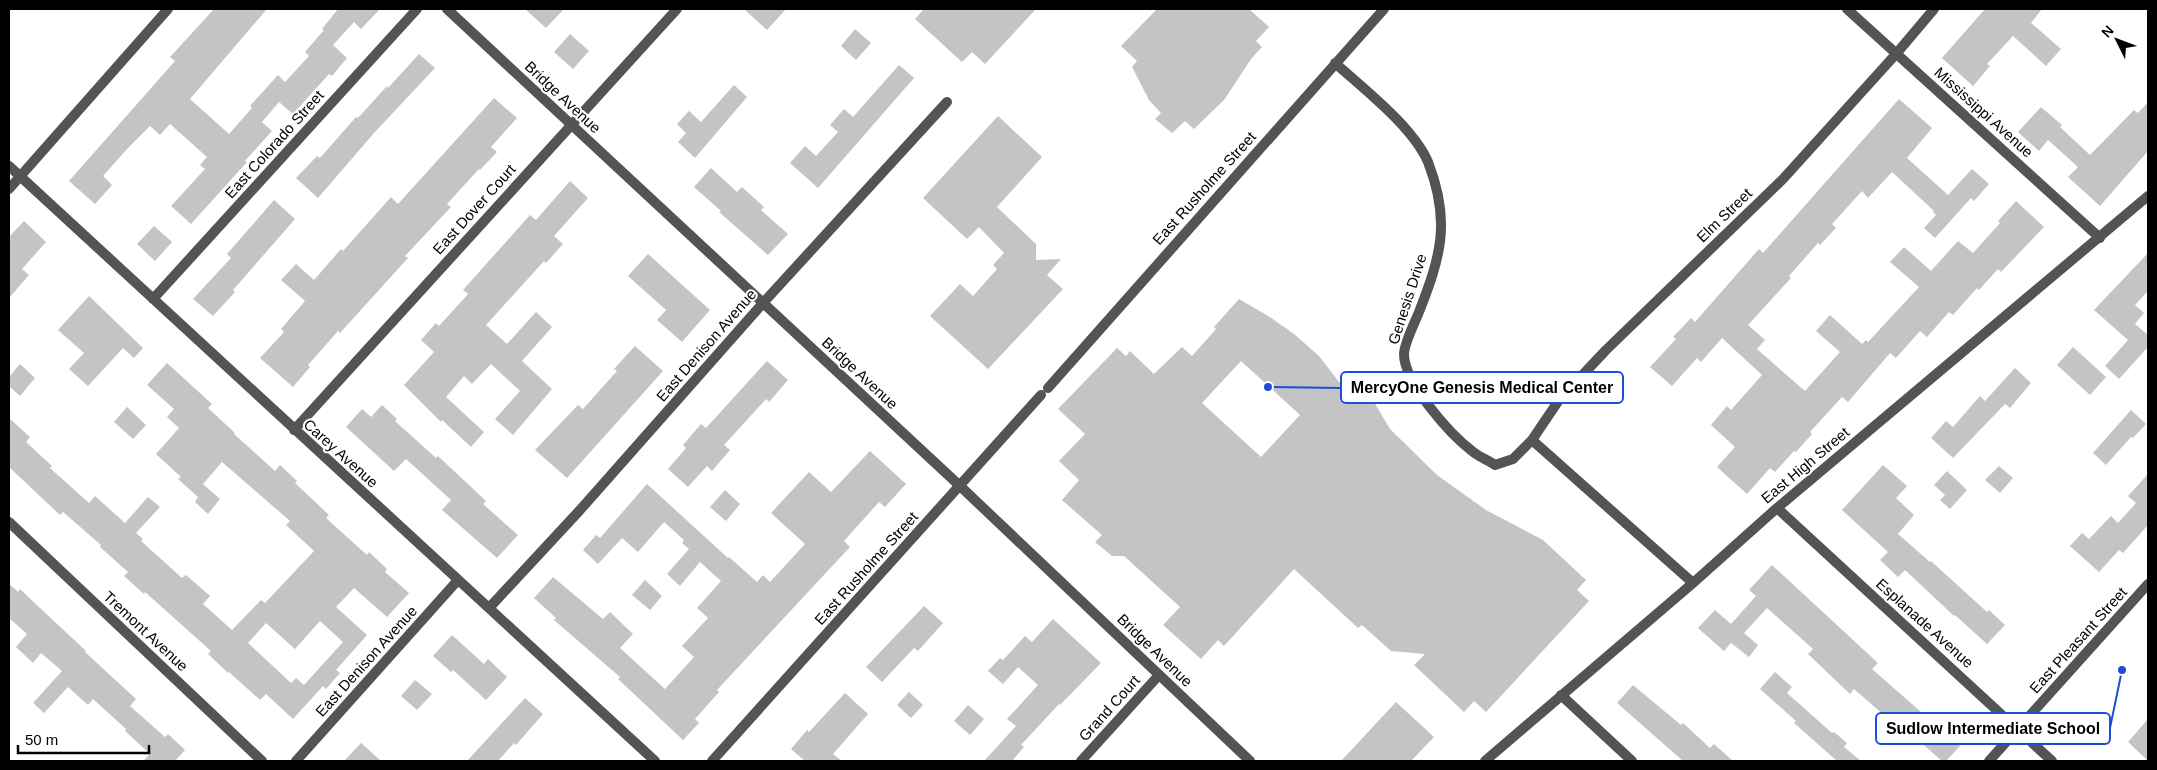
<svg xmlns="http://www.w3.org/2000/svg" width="2157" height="770" font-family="Arial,sans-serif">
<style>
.building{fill:#c4c4c4;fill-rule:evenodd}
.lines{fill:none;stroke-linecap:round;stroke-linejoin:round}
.minor{stroke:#545454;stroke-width:10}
.tertiary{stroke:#545454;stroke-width:10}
.labels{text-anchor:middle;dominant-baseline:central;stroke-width:4;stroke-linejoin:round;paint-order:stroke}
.street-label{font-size:15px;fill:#000;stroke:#fff}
.leader{fill:none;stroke:#1d4ed8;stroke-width:2}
.callout-dot{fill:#1d4ed8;stroke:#fff;stroke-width:2}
.callout{fill:#fff;stroke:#1d4ed8;stroke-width:2}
.callout-label{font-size:16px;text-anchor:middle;font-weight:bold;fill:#000}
</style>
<rect width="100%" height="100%" fill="#fff"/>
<path class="building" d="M214 9H267L190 99 229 134 252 108 250 106 278 75 285 82 309 56 305 52 324 30 322 29 338 9H380L361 29 354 22 333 45 347 58 332 76 329 74 293 114 279 102 262 122 272 131 245 161 247 162 191 224 171 206 205 169 200 165 207 157 170 124 160 135 150 126 128 148 103 176 112 185 95 204 69 181 175 61 170 57Z
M525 9H564L546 28Z
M744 9H786L767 30Z
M924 9H1036L985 64 972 52 962 62 915 19Z
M1157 9H1249L1269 27 1256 41 1262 47 1251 59 1224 100 1194 129 1185 121 1172 133 1155 119 1161 113 1149 100 1132 67 1137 61 1121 46Z
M1985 9H2042L2031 23 2061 49 2046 66 2013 36 1987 64 1990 66 1973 86 1942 58Z
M855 29 871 43 856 60 841 46Z
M570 34 589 51 573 69 554 52Z
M419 54 435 68 374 133 318 198 296 178 317 156 320 158 356 117 358 118 387 86 388 88Z
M899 65 914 78 818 188 790 163 805 146 816 156 838 132 830 125 844 109 853 117Z
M734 85 747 97 695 158 678 142 686 133 677 124 689 111 701 122Z
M494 98 517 118 491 147 497 152 480 170 479 169 447 204 451 207 405 256 408 258 340 333 338 331 308 365 310 367 293 387 260 358 284 332 281 329 305 301 281 280 296 264 314 280 341 249 343 251 391 197 398 204Z
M1899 99 1932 128 1907 158 1948 195 1972 169 1989 184 1974 201 1971 198 1935 238 1924 228 1936 215 1933 212 1934 211 1892 172 1868 198 1862 191 1832 224 1836 228 1820 245 1818 243 1789 276 1791 278 1748 325 1765 340 1757 349 1805 391 1840 352 1816 331 1830 315 1862 344 1866 340 1868 342 1919 287 1890 262 1904 247 1931 271 1958 241 1973 253 2000 223 1998 221 2016 201 2044 227 2001 272 1998 269 1979 290 1977 288 1953 315 1949 312 1927 337 1920 331 1896 358 1890 353 1848 402 1842 397 1810 432 1812 434 1796 452 1794 451 1775 472 1770 468 1747 494 1717 467 1735 447 1711 425 1727 406 1731 410 1762 375 1722 338 1701 362 1697 358 1672 386 1650 367 1676 339 1673 337 1691 318 1695 322 1759 249 1763 253Z
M2148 102V151L2100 206 2068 177 2078 167 2048 140 2039 151 2018 132 2041 107 2062 125 2060 127 2090 155 2134 110 2138 113Z
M998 116 1042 157 997 207 1036 244V260L1061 259 1047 275 1063 289 988 369 930 316 960 284 973 296 997 269 993 265 1004 253 979 227 967 239 923 198Z
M711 168 737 192 742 187 764 207 761 210 788 234 768 255 719 212 721 211 694 187Z
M570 181 588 198 554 236 563 244 546 263 544 261 486 325 507 344 536 312 552 327 522 361 552 389 513 435 495 419 520 391 491 364 472 384 464 376 446 397 484 432 471 447 442 420 441 422 404 385 434 352 421 340 436 323 439 326 468 294 463 290 530 215 536 220Z
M274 200 295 219 233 290 235 292 213 316 193 299 231 258 227 254Z
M24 221 46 242 22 269 29 275 9 298V237Z
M154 226 172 242 155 261 137 244Z
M2148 253V291L2135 305 2144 313 2135 324 2148 335V347L2119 379 2105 366 2128 340 2094 310Z
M648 254 710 310 682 342 657 320 666 310 628 276Z
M89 296 143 348 134 358 123 348 88 386 69 369 84 353 58 330Z
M1239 299 1270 317 1294 334 1319 356 1356 404 1368 392 1390 429 1437 475 1486 510 1543 540 1586 580 1577 590 1589 601 1486 712 1474 701 1464 712 1414 665 1425 654 1391 651 1362 625 1358 628 1294 569 1224 646 1218 640 1201 659 1163 625 1180 607 1124 556H1112L1095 542 1102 535 1062 500 1079 480 1059 461 1085 434 1058 409 1117 348 1126 356 1130 351 1154 374 1182 347 1192 356 1216 329 1214 327ZM1241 361 1300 415 1261 457 1202 403Z
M635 346 663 371 567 478 535 450 578 405 583 409 617 371 614 369Z
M2073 347 2106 377 2090 395 2057 365Z
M767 361 788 380 769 402 766 399 724 445 730 450 712 471 707 466 688 487 668 469 686 448 683 445 701 424 706 428Z
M167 363 212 404 208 408 235 433 234 434 275 471 280 465 297 481 295 483 329 515 326 518 367 555 369 552 387 569 385 572 409 593 387 617 354 588 336 607 367 635 336 670 340 673 326 689 323 686 293 719 266 694 260 700 229 672 228 673 208 654 211 651 145 592 144 594 124 576 128 572 100 547 101 545 63 512 60 515 9 467V418L30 437 26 442 52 466 50 468 89 503 95 496 125 523 148 497 160 507 136 533 143 539 141 541 182 578 186 575 210 596 203 604 232 630 261 600 265 603 314 551 286 525 290 521 222 462 203 484 220 499 208 514 195 502 198 497 178 479 181 477 156 454 179 428 167 417 174 409 147 385ZM320 621 343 642 304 685 296 678 291 683 248 643 266 623 295 649Z
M20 364 35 378 20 396 9 386V377Z
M2015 368 2031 383 2010 408 2005 404 1953 458 1931 438 1946 421 1953 427 1980 396 1985 401Z
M382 405 397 419 395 421 436 458 438 456 486 501 483 504 518 535 497 558 442 510 451 500 406 459 394 471 346 427 362 409 371 417Z
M127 407 146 425 133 439 114 422Z
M2131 410 2146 424 2133 438 2131 437 2106 465 2093 453Z
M870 451 906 484 885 507 879 502 844 541 850 547 717 690 719 692 695 719 699 723 683 740 618 679 620 677 554 620 556 618 534 598 553 577 603 619 610 612 633 634 620 648 665 689 694 657 682 646 708 618 697 608 721 581 700 562 680 586 667 574 689 549 682 543 684 540 664 522 638 552 622 538 598 564 583 550 596 535 600 538 647 484 728 558 729 557 757 582 763 575 770 582 805 544 771 513 809 472 831 492Z
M1883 465 1907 486 1896 498 1914 515 1898 534 1930 562 1931 561 1987 612 1989 610 2005 625 1987 644 1955 615 1954 616 1905 570 1898 577 1880 560 1888 552 1842 510Z
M1999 466 2013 478 2000 493 1985 480Z
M1947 471 1967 490 1950 509 1940 500 1945 495 1934 485Z
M2148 474V525L2123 553 2119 550 2099 572 2070 546 2082 533 2089 539 2111 516 2118 523 2136 503 2128 496Z
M725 490 740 504 726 521 710 507Z
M1772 565 1878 663 1872 669 1960 746 1946 761H1942L1917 739 1913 744 1891 725 1893 723 1854 689 1850 694 1808 654 1813 649 1767 608 1744 633 1758 645 1749 657 1731 643 1724 651 1698 628 1715 610 1731 624 1756 596 1749 590Z
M645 580 662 596 650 610 632 595Z
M9 584 18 592 20 589 40 608 86 651 85 652 136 699 130 706 165 737 168 734 185 750 175 761H143L150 754 125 731 126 729 93 699 88 705 68 687 44 713 33 703 62 671 41 653 33 663 16 647 27 634 9 618Z
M924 606 943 623 918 651 914 648 882 682 866 667Z
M1053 619 1101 663 1060 705 1059 704 1021 745 1024 747 1012 761H984L1016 726 1007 719 1038 685 1018 667 1003 684 988 671 1000 658 1003 660 1025 636 1032 642Z
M452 635 484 664 488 659 507 677 486 700 453 670 451 672 433 656Z
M1775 672 1792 687 1787 693 1832 733 1834 732 1847 743 1844 747 1861 761H1837L1794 723 1796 721 1760 689Z
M415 680 432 694 417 710 401 696Z
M1633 685 1681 725 1683 723 1710 748 1714 744 1733 761H1683L1617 703Z
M909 692 923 705 911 718 897 705Z
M845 693 868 714 833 754 842 761H805L791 749 807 730 809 732Z
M525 698 543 714 516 745 514 743 498 761H467Z
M1396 702 1434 737 1411 761H1341Z
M968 705 984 719 970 735 954 721Z
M2148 719V761L2128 742Z
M361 743 381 761H344Z"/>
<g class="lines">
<path class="minor" d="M1847 9 2100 238
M1335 63C1364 89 1413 127 1428 162 1451 221 1441 256 1419 312 1415 322 1404 344 1404 354 1404 383 1450 434 1472 451 1479 457 1488 460 1495 465L1513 459 1532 440 1693 583
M9 166 655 761
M153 299 417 9
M1048 388 1384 9
M294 430 677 9
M1532 440 1559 400 1606 350 1783 179 1896 54 1934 9
M1777 508 2052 761
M9 522 262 761
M489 608 580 510 763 303 947 102
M1561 695 1632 761
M296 761 458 580
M712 761 1041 395
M1081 761 1159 675
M1485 761 1693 583 1777 508 2148 196
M1989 761 2148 584"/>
<path class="tertiary" d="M447 9 960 486 1250 761
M9 189 168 9"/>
</g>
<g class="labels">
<g class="street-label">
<text transform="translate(563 97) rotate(43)">Bridge Avenue</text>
<text transform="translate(1984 112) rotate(42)">Mississippi Avenue</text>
<text transform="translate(274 144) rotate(-48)">East Colorado Street</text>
<text transform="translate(1204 188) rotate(-48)">East Rusholme Street</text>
<text transform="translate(474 209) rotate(-48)">East Dover Court</text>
<text transform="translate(1724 215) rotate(-44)">Elm Street</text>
<text transform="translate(1407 299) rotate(-72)">Genesis Drive</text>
<text transform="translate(706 345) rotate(-49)">East Denison Avenue</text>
<text transform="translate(860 373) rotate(43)">Bridge Avenue</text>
<text transform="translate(341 453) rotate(42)">Carey Avenue</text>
<text transform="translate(1805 465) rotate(-40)">East High Street</text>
<text transform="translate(866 568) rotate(-48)">East Rusholme Street</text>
<text transform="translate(1925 623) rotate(42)">Esplanade Avenue</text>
<text transform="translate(146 631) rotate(43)">Tremont Avenue</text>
<text transform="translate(2078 640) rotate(-48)">East Pleasant Street</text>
<text transform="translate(1155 650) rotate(44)">Bridge Avenue</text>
<text transform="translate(366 661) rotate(-48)">East Denison Avenue</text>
<text transform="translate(1109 708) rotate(-48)">Grand Court</text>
</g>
</g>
<path class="leader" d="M1268 387L1341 388M2122 670L2110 728"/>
<g class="callout-dot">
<circle cx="1268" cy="387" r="5"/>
<circle cx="2122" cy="670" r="5"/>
</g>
<g class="callout">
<rect x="1341" y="372" width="282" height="31" rx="5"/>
<rect x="1876" y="713" width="234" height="31" rx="5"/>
</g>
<g class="callout-label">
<text x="1482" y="393">MercyOne Genesis Medical Center</text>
<text x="1993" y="734">Sudlow Intermediate School</text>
</g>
<rect width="2157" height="770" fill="none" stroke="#000000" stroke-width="20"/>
<g transform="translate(2117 40) rotate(312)" stroke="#ffffff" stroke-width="4" paint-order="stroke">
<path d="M0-4L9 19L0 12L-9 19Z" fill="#000000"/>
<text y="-8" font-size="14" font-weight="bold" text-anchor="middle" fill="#000000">N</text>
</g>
<path d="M18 745v8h131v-8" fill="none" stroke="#000000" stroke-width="2.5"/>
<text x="25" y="745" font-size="15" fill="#000000" stroke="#ffffff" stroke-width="4" paint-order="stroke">50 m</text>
</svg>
